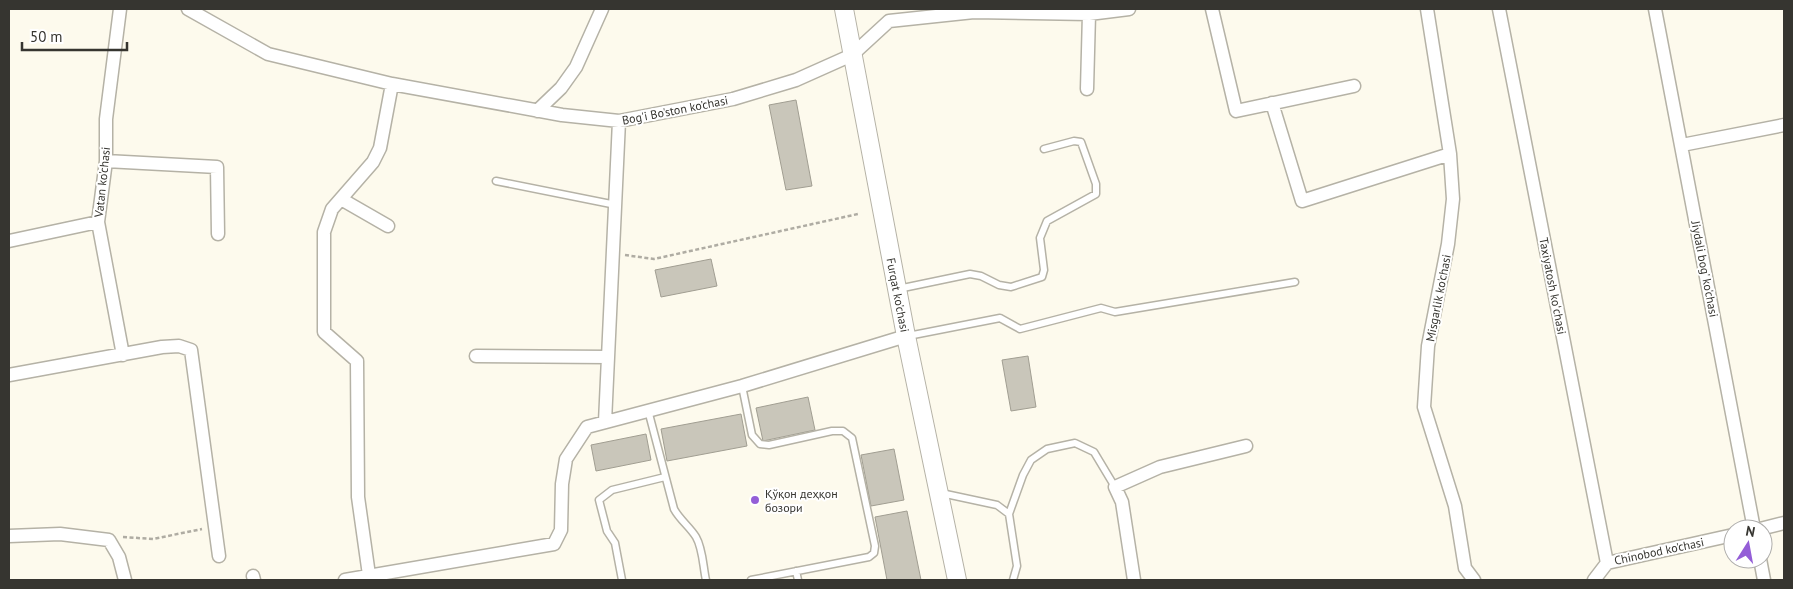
<svg xmlns="http://www.w3.org/2000/svg" width="1793" height="589" font-family="'PT Sans',sans-serif">
<style>
.building{fill:#c9c6ba;stroke:#a19e92}
.lines{fill:none;stroke-linecap:round;stroke-linejoin:round}
.service-casing{stroke:#b5b2a6;stroke-width:9}
.minor-casing{stroke:#b5b2a6;stroke-width:15}
.secondary-casing{stroke:#b5b2a6;stroke-width:20}
.path{stroke:#afaca3;stroke-width:2.5;stroke-dasharray:4 2.5;stroke-linecap:butt}
.service{stroke:#fff;stroke-width:6}
.minor{stroke:#fff;stroke-width:12}
.secondary{stroke:#fff;stroke-width:18}
.poi-dot{fill:#945ed7;stroke:#fff;stroke-width:2}
.labels{text-anchor:middle;dominant-baseline:central;stroke-width:4;stroke-linejoin:round;paint-order:stroke}
.street-label{font-size:12px;fill:#363530;stroke:#fff}
.poi-label{font-size:12px;fill:#363530;stroke:#fff;text-anchor:start}
</style>
<rect width="100%" height="100%" fill="#fdfaed"/>
<path class="building" d="M796 100 812 186 786 190 769 105Z
M711 259 717 286 661 297 655 270Z
M1028 356 1036 407 1011 411 1002 360Z
M808 397 815 430 763 441 756 408Z
M741 414 747 446 667 461 661 429Z
M646 434 651 460 596 471 591 445Z
M894 449 904 500 871 506 861 455Z
M907 511 921 580H887L875 517Z"/>
<g class="lines">
<defs>
<path id="service" d="M496 181 616 205
M898 289 970 274 981 276 999 285 1011 287 1042 277 1044 270 1040 238 1047 221 1096 194V184L1081 142 1074 141 1044 149
M908 336 1000 318 1020 329 1101 308 1115 312 1295 282
M742 386 752 435 760 444 769 445 832 431H843L852 438 875 546 874 553 869 557 751 580
M648 410 674 509C680 520 690 527 696 537 703 549 703 567 706 580
M941 493 997 505 1009 514 1017 566 1013 580
M1009 514 1023 475 1031 460 1047 449 1075 443 1094 452 1115 487
M796 571 798 580
M622 580 615 543 607 531 599 500 612 490 665 477"/>
<path id="minor" d="M120 9 106 119V161L98 222 123 355
M188 9 268 54 392 84 562 115 619 121 733 99 796 80 852 55 889 21 974 12 1089 14 1129 9
M1212 9 1236 111 1354 86
M1427 9 1450 154 1453 199 1448 244 1428 346 1424 407 1455 506 1465 568 1474 580
M1499 9 1607 563
M1655 9 1754 529
M1087 89 1089 14
M1272 103 1302 201 1450 154
M537 111 561 88 576 67 602 9
M1682 145 1784 125
M106 161 217 167 218 234
M341 199 388 226
M9 241 98 222
M476 356 608 357
M9 375 162 347 179 346 191 350 219 556
M605 422 619 121
M1760 529 1784 523
M9 536 60 534 109 540 119 557 125 580
M1760 559 1764 580
M369 575 358 497 357 361 324 332V232L332 209 373 162 380 148 392 84
M253 576 254 580
M345 580 554 544 561 530 562 484 566 459 587 427 742 386 906 336
M1134 580 1122 502 1115 487 1160 467 1246 446
M1594 580 1607 563 1733 535"/>
<path id="secondary" d="M844 9 906 336 957 580"/>
</defs>
<use href="#service" class="service-casing"/>
<use href="#minor" class="minor-casing"/>
<use href="#secondary" class="secondary-casing"/>
<path class="path" d="M625 255 654 259 858 214
M123 537 153 539 202 529"/>
<use href="#service" class="service"/>
<use href="#minor" class="minor"/>
<use href="#secondary" class="secondary"/>
</g>
<circle class="poi-dot" cx="755" cy="500" r="5"/>
<g class="labels">
<g class="street-label">
<text transform="translate(675 110) rotate(-11)">Bog'i Bo'ston ko'chasi</text>
<text transform="translate(102 182) rotate(-84)">Vatan ko'chasi</text>
<text transform="translate(1705 269) rotate(79)">Jiydali bog' ko'chasi</text>
<text transform="translate(1553 286) rotate(79)">Taxiyatosh koʻchasi</text>
<text transform="translate(898 295) rotate(79)">Furqat ko'chasi</text>
<text transform="translate(1438 298) rotate(-79)">Misgarlik ko'chasi</text>
<text transform="translate(1659 551) rotate(-12)">Chinobod ko'chasi</text>
</g>
<g class="poi-label">
<text x="765" y="493">Қўқон деҳқон<tspan x="765" dy="14">бозори</tspan></text>
</g>
</g>
<rect width="1793" height="589" fill="none" stroke="#363530" stroke-width="20"/>
<g transform="translate(1748 544) rotate(11)"><circle r="24" fill="#ffffff" stroke="#afaeac"/>
<path d="M0-4L9 19L0 12L-9 19Z" fill="#945ed7"/>
<text y="-8" font-size="14" font-weight="bold" text-anchor="middle" fill="#363530">N</text>
</g>
<path d="M22 42v8h105v-8" fill="none" stroke="#363530" stroke-width="2.5"/>
<text x="30" y="42" font-size="15" fill="#363530" stroke="#ffffff" stroke-width="4" paint-order="stroke">50 m</text>
</svg>
